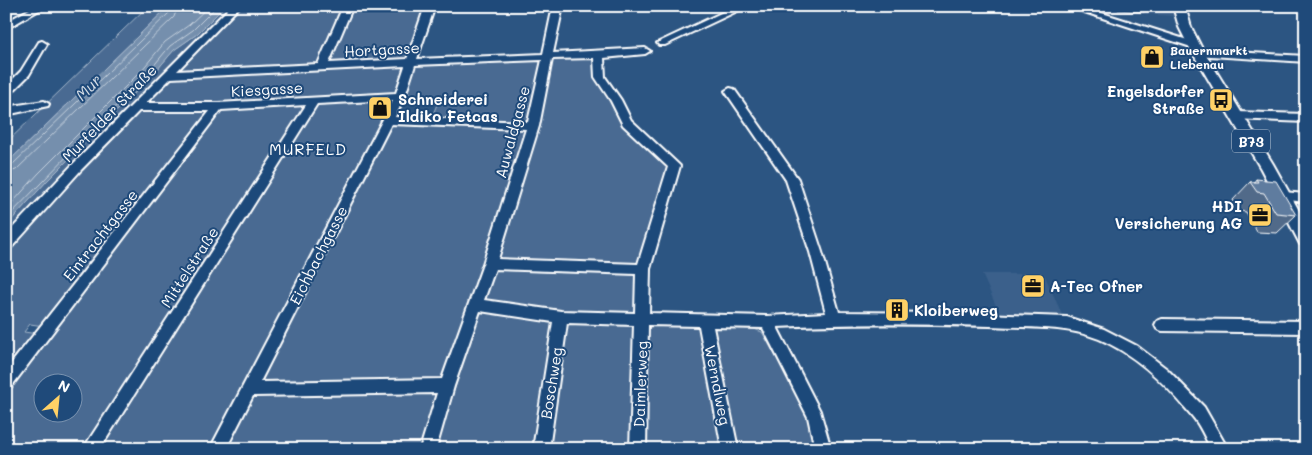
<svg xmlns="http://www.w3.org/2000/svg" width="1312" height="455" font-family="Mali,sans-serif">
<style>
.built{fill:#3b618b}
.green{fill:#486b92;stroke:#a4b5c8;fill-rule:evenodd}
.water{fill:#748fad;stroke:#acbcce}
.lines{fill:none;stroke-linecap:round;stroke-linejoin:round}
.shore{stroke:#c7d2de;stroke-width:1}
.minor-casing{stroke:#fff;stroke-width:4}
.major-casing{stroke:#fff;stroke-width:4}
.minor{fill:#1f4a7a;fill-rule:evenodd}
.major{fill:#1f4a7a;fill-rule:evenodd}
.wall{fill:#516b89;stroke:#fff}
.shaded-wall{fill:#42576f;stroke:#fff}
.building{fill:#5e7c9f;stroke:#fff}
.labels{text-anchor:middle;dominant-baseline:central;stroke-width:4;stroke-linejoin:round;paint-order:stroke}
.far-poi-label{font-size:12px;font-weight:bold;fill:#fff;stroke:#1f4a7a;text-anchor:start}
.shield{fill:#1f4a7a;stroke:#bcc9d7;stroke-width:1}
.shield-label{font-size:14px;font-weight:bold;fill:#fff}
.street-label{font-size:15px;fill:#fff;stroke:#1f4a7a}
.poi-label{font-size:15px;font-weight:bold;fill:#fff;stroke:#1f4a7a;text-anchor:start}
.water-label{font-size:16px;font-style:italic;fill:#d5dde6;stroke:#1f4a7a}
.neighbourhood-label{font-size:16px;letter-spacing:1px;fill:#fff;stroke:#1f4a7a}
</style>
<rect width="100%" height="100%" fill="#2c5582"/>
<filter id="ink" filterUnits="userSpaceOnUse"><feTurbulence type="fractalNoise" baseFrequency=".02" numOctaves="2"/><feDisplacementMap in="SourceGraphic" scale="10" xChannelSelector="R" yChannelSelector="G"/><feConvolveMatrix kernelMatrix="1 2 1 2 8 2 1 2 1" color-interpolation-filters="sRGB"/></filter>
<g filter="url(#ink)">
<path class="built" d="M1108 6H1171L1174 16 1115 12Z
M982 274H1044L1064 319 1001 317Z"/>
<path class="green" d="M148 6H169L6 164V143Z
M225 6H233L95 141 6 237V226L46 182 150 78 174 50 197 34Z
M240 6H346L321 64 175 70Z
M352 6H426L409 58 405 60 331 64 329 60Z
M592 57 595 59C603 76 616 112 627 126 639 142 660 153 671 170L642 259 632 266 502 262 497 255 549 58Z
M540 59 543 61 530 123 430 121 438 102 405 93 414 67 420 64Z
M403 65 405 67 398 91 393 94 267 102 148 105 144 102 168 78Z
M390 99 392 101 211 449H95L315 104Z
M305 104 307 106 85 449H6V388L219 110ZM42 382H72V412H42Z
M143 110 205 111 208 116 44 326 30 324 24 332 38 334 6 375V252L100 148 136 112Z
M394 123 525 127 528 129 447 377 439 381 262 384 260 380 390 124Z
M497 270 631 273 637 279V308L632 315 559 312 483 300 491 274Z
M485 311 554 320 537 449H436L478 314Z
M569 321 631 326 636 330 632 449H545L565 325Z
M650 325 698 327 703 330 726 449H640L644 329Z
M713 327 754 329 762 332 810 417 818 449H735L710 329Z
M437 390 442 394 424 449H224L250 398 255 395Z"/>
<path class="water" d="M169 6H225L197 34 174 50 150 78 46 182 6 226V164Z"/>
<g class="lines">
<path class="shore" d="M6 167 12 165 170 12 172 6
M6 173 16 170 174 17 178 6
M6 210 38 174 141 71 165 42 189 25 209 6
M6 219 146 75 170 46 193 30 217 6"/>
<defs>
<path id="minor" d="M35 6H46L6 29V22Z
M231 6H240L177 71 318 64 343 6H353L329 63 407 59 425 6H435L417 59 543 54 553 6H563L553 53 645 48 650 51 645 54 604 58 605 77 621 100 631 120 680 166 650 269 649 313 767 316 826 313 810 252 786 180 725 91 730 88 734 89 798 179 822 252 839 312 954 313 1067 317 1104 329 1137 346 1167 369 1204 407 1228 449H1211C1205 438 1200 425 1192 416 1168 386 1135 354 1099 339 1064 325 1027 328 990 326 919 324 848 323 777 327L820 411 831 449H815L808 417 763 328 713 327 738 449H722L699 326 648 325 646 449H630L634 325 567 323 549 449H533L553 322 480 311 454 386 436 449H420L437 393 253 396 226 449H210L393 100 317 104 100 449H83L306 105 221 110 11 387 6 389V370L210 111H139L81 170 11 248 6 249V235L73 164ZM594 58 595 77 611 101 623 125 668 167 638 264 498 259 539 126 552 59ZM542 60 528 122 395 117 405 96 415 65ZM405 66 396 93 218 103H146L171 78ZM391 124 526 129 483 264 442 379 260 382ZM495 269 636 274 635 313 561 311 484 300Z
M736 6H748L665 45H659L657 43Z
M1066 6H1080L1197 43 1199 45 1197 47H1191Z
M42 41 47 44 29 75 10 94 6 95V86L21 71 39 42Z
M1199 50 1306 56V62L1195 55V51Z
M44 101 49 104 48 106 6 115V107Z
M1236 112 1306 114V122L1232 119 1231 116 1232 113Z
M1283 192 1306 194V202L1279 199 1277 196 1279 193Z
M1162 319 1306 321V333L1162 331 1157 329 1155 325 1157 321Z"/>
<path id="major" d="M1173 6H1185L1191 27 1200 45 1273 164 1306 223V245L1300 244 1261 169 1188 45 1179 27Z"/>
</defs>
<use href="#minor" class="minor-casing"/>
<use href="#major" class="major-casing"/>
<use href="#minor" class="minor"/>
<use href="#major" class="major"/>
</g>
<path class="wall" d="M1116 6H1148L1144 12 1118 10Z
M387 104 383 113H373L371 106Z
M1256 179 1296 215 1277 233 1257 232 1246 212 1239 211 1233 200 1250 182H1254Z"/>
<path class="shaded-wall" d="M384 97 387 104 383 113 380 106Z"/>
<path class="building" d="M375 97H384L380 106H371Z
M1256 179 1276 181 1296 215 1276 213 1264 193 1257 192 1250 182H1258Z"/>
</g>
<defs>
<symbol id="shop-square" viewBox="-11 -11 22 22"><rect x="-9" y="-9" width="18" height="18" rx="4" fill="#ffd166" stroke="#1f4a7a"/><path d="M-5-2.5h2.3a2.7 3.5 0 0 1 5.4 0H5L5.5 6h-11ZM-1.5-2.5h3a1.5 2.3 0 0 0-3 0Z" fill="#111"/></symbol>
<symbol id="bus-square" viewBox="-11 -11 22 22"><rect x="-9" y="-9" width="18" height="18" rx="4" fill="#ffd166" stroke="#1f4a7a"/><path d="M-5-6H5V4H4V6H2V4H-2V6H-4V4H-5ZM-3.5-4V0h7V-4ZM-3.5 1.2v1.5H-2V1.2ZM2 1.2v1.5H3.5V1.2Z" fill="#111"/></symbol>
<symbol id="office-square" viewBox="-11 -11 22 22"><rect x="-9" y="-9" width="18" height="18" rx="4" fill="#ffd166" stroke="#1f4a7a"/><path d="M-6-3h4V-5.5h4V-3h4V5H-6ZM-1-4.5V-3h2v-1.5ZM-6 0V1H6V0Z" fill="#111"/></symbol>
<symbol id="building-square" viewBox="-11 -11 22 22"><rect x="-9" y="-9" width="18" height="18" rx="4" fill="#ffd166" stroke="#1f4a7a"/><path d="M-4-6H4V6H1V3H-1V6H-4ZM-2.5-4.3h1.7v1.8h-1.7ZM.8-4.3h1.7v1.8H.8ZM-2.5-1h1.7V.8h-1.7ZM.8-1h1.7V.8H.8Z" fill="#111"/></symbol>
</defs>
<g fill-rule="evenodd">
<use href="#shop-square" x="1138" y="43" width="28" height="28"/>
<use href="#bus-square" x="1207" y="86" width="28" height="28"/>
<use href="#shop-square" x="366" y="94" width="28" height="28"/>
<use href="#office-square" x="1246" y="201" width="28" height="28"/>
<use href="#office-square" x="1019" y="272" width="28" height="28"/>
<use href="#building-square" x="883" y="296" width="28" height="28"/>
</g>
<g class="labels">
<g class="far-poi-label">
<text x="1170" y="50">Bauernmarkt<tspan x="1170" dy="14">Liebenau</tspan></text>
</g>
<rect class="shield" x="1232" y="129.5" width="38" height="23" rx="4"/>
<g class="shield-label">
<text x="1251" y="141">B73</text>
</g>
<g class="street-label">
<text transform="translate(382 49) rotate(-3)">Hortgasse</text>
<text transform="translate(267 89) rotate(-3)">Kiesgasse</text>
<text transform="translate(109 113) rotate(-46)">Murfelder Straße</text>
<text transform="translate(512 132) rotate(-75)">Auwaldgasse</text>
<text transform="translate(100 235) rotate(-52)">Eintrachtgasse</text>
<text transform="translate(318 255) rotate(-63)">Eichbachgasse</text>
<text transform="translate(189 267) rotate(-57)">Mittelstraße</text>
<text transform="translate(551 383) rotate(-81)">Boschweg</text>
<text transform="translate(640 384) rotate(-88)">Daimlerweg</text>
<text transform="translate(718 385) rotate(79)">Werndlweg</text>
</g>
<g class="poi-label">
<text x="1204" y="91" text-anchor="end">Engelsdorfer<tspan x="1204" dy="17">Straße</tspan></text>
<text x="398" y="99">Schneiderei<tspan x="398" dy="17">Ildiko Fetcas</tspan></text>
<text x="1242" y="206" text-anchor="end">HDI<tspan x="1242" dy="17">Versicherung AG</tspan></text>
<text x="1050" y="286">A-Tec Ofner</text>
<text x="914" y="310">Kloiberweg</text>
</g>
<g class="water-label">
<text transform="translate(88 87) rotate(-45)">Mur</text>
</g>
<g class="neighbourhood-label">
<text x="308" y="148">MURFELD</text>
</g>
</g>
<rect width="1312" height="455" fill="none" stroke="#1f4a7a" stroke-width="25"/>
<rect x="12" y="12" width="1287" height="430" fill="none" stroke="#fff" stroke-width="2" filter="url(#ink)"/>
<g transform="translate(58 398) rotate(27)"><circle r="24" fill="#1f4a7a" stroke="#7992af"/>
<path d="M0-4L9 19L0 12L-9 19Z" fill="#ffd166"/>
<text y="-8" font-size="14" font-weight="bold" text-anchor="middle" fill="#ffffff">N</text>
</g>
</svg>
